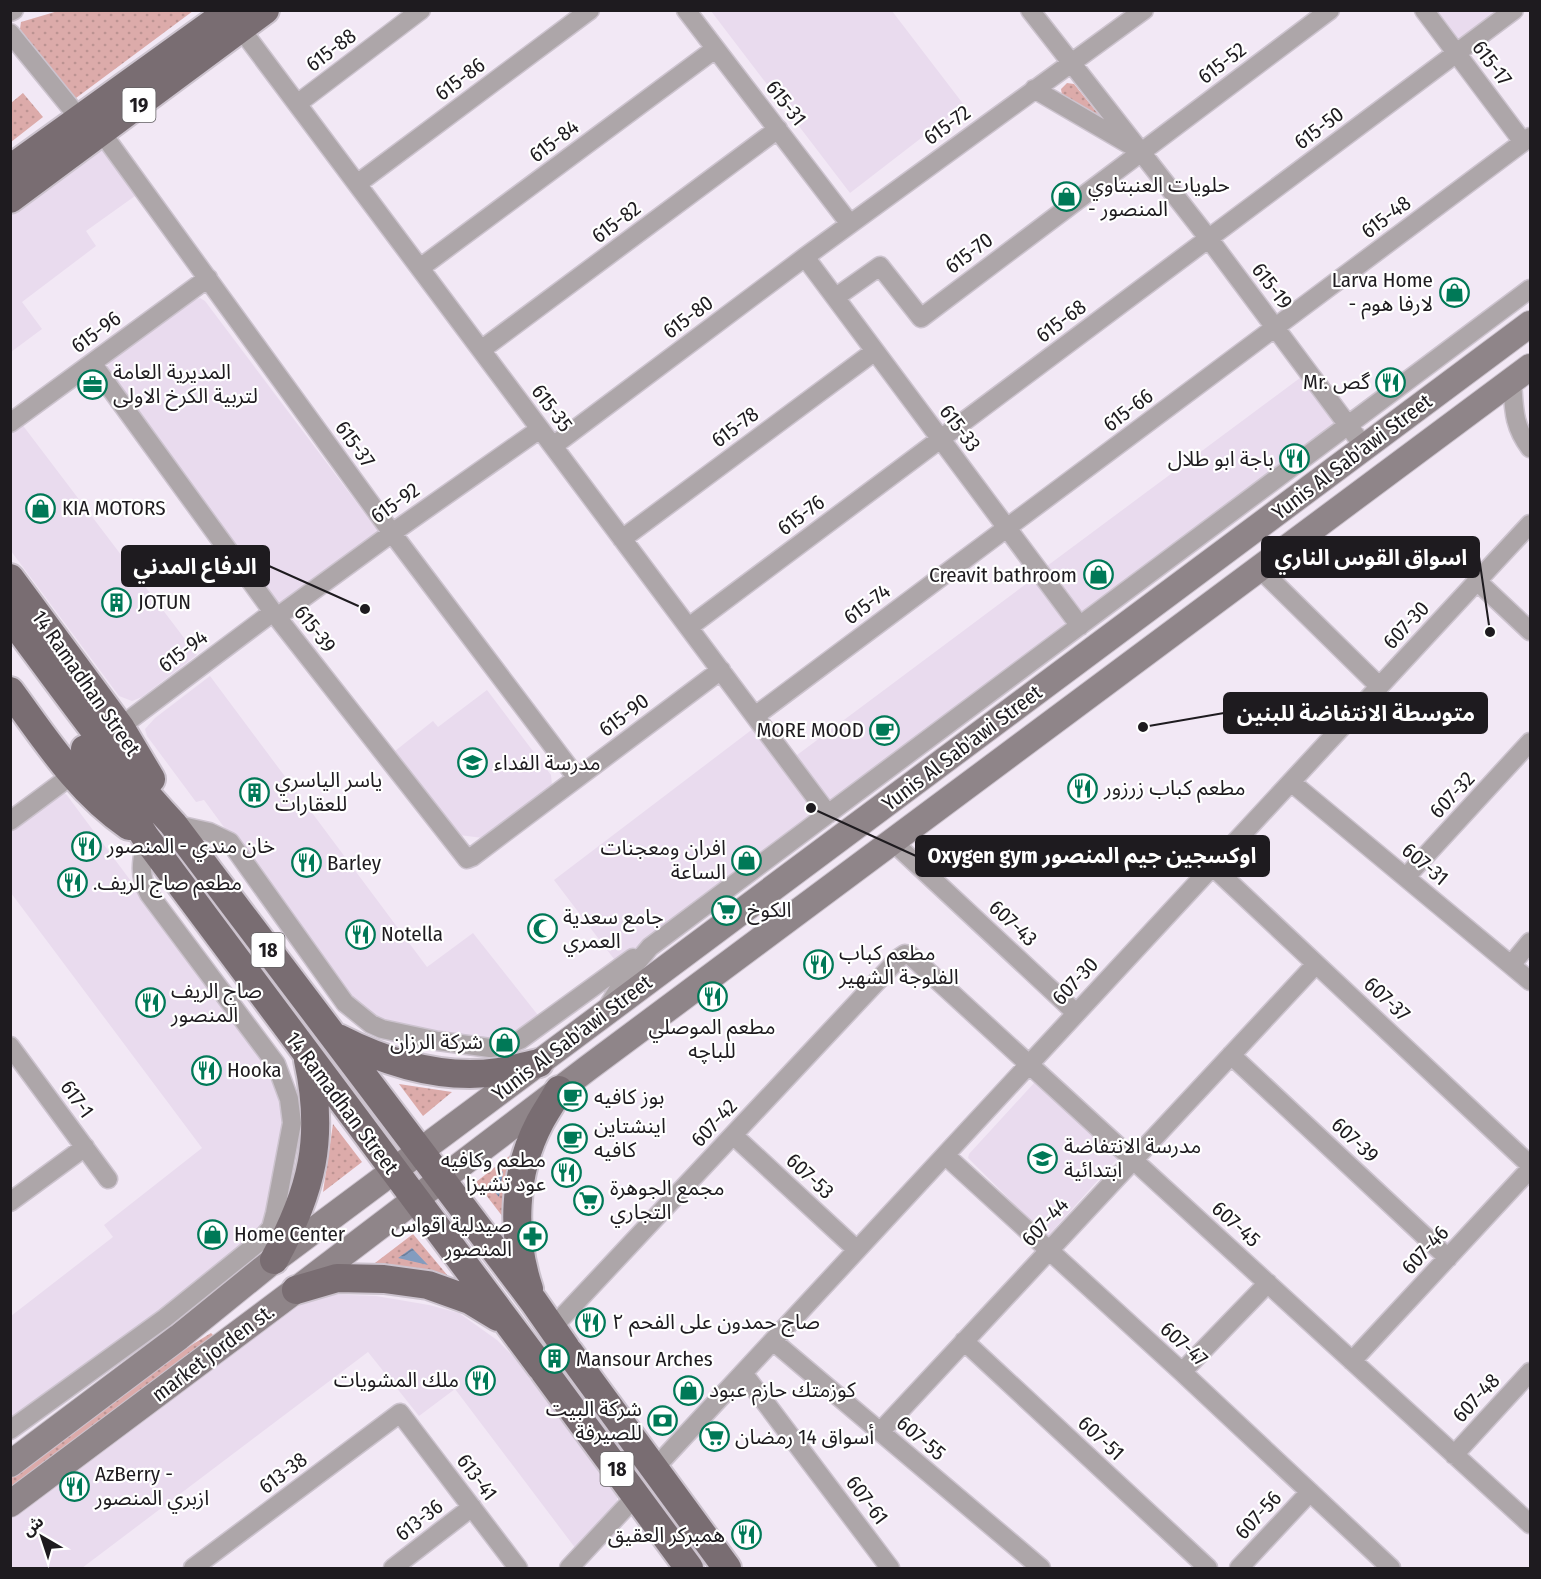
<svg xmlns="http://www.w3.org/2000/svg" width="1541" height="1579" font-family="'Fira Sans Condensed','Noto Sans Arabic',sans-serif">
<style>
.built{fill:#e9dbee}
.green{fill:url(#green-dots)}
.water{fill:url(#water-waves)}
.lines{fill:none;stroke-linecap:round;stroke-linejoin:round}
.minor-casing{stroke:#ccc3ce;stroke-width:21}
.secondary-casing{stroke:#ccc3ce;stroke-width:28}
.primary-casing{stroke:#ccc3ce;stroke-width:32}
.minor{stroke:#ada6a9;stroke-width:18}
.secondary{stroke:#8f8589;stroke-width:26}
.primary{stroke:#796d72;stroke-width:28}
.labels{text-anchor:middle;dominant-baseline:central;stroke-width:4.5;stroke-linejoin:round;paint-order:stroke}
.shield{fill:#fff;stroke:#625f62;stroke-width:1.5}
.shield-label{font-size:20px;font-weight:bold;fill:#1e1b1f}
.street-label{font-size:21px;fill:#1e1b1f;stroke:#fff}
.poi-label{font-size:21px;fill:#1e1b1f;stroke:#fff;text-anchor:start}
.leader{fill:none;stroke:#1e1b1f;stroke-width:2}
.callout-dot{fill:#1e1b1f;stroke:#fff;stroke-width:2}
.callout{fill:#1e1b1f;stroke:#1e1b1f;stroke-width:2}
.callout-label{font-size:22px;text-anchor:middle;font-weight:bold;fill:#fff}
</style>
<defs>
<pattern id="green-dots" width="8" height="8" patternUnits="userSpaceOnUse" patternTransform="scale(1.5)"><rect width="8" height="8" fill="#dcabaa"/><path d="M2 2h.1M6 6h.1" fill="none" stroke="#bc9392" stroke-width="1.8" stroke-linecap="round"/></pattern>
<pattern id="water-waves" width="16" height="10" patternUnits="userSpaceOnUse" patternTransform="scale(1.5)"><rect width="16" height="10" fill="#839cbf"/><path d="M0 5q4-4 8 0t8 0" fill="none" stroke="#6b7e9b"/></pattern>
</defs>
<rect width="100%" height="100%" fill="#f2e8f5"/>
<path class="built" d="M711 11H892L964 105 850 193Z
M1433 11H1502L1458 44Z
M107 146 142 191 86 231 96 246 22 302 42 329 11 352 10 209 95 147Z
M200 298 205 301 381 535 282 607 107 375 106 369 110 362 193 301Z
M1304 375 1338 424 1080 616 1043 569Z
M21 423 197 655 142 697 132 701 119 696 11 551V431Z
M1034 578 1069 624 831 804 793 758Z
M210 676 427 967 473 933 541 1019 499 1043 403 1030 372 1017 348 995 204 800 196 802 147 736 145 729 155 718Z
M487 690 551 775 552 785 483 838 459 835 395 751 433 721 438 727Z
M754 728 817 811 813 819 617 963 554 880Z
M61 793 66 794 277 1077 283 1115 282 1153 264 1229 250 1245 11 1420V1316L113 1237 104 1225 202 1148 11 893V828Z
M1035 1082 1115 1155 1117 1159 1049 1235H1045L968 1158 969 1154Z
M325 1294 376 1296 429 1305 459 1313 497 1340 518 1361 617 1497V1505L579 1553 455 1389 419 1416 368 1352 82 1568H11V1512L283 1311Z"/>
<path class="green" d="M58 11H193L76 98 71 96 20 29 21 22Z
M1067 83 1074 84 1103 120 1062 95 1061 89Z
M23 93 43 117 11 142V103Z
M399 1084 452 1092 423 1116Z
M333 1124 362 1162 323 1192Z
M517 1150 506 1221 476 1182Z
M413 1234 448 1276 375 1263Z
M211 1333 214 1336 11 1496V1478L172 1357Z"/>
<path class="water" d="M503 1171 499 1197 488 1184Z
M412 1248 428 1265 398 1258Z"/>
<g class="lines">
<defs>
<path id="minor" d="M686 10 850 224
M1030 10 1209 239 1365 448
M1424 10 1523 142
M10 12 14 10
M241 29 828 814
M10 33 80 119
M1034 89 1132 146
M297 104 421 10
M102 133 392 533 577 778
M357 184 590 10
M805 257 1080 626
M420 268 715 49
M836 297 880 266 921 318 1330 10
M481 350 778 129
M92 363 273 612 467 859 472 857 721 670
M1512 381C1514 409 1513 425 1530 448
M10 423 208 278
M553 446 805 257 1144 10
M622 539 875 351
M1260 569 1379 686
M1477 581 1530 631
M277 617 392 533 540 429
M689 627 1514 10
M755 716 1530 137
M120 727 273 612
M1291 782 1530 981
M10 821 72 775
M173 824 209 832 230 842 345 1003 371 1024 382 1029 438 1041 490 1048 505 1046 520 1040 633 958
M893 842 1076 1013
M1212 866 1530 1165
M1406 877 1530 742
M1511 965 1530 942
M607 1008 629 972 650 947 1530 289
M10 1046 108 1179
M1231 1055 1448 1258
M733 1135 857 1250
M945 1155 1182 1372 1391 1568
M10 1202 85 1147
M552 1328 899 958 905 954 911 956 1530 1524
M773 1341 1041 1568
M964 1341 1208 1568
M1352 1361 1530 1169
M1182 1372 1268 1283
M743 1373 890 1568
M10 1430 165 1318 258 1243 271 1228 275 1213 292 1123 289 1099 276 1064 149 894C138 874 142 860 146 838
M880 1432 1316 964
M1454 1455 1530 1372
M654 1469 1530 524
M193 1568 400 1413 518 1568
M393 1568 472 1507
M569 1568 637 1495
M1239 1568 1310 1492"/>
<path id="secondary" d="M10 1464 179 1337 274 1260 1530 324
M10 1504 296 1290 588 1068 1530 367"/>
<path id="primary" d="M10 169 231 10
M10 199 265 10
M10 578 120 727 151 779
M10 617C63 687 113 760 173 824L534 1302 566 1348
M10 691C46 740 78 791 129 826
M85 749 121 799 146 838 541 1367
M338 1038C387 1063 442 1080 498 1072 512 1070 525 1066 539 1063
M274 1260C312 1191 325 1138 308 1060
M529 1289C511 1235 513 1173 540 1122 546 1111 553 1101 559 1090
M296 1290 337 1278 384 1279 428 1285 470 1300 498 1317
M569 1352 727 1568
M544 1371 689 1568"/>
</defs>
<use href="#minor" class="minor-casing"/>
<use href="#secondary" class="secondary-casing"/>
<use href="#primary" class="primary-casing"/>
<use href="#minor" class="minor"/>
<use href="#secondary" class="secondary"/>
<use href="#primary" class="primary"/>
</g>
<defs>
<symbol id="shop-ring" viewBox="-11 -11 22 22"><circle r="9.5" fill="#fff" stroke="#007957" stroke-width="1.5"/><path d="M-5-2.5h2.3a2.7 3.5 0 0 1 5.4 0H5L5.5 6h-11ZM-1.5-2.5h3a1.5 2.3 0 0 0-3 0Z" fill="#007957"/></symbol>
<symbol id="restaurant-ring" viewBox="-11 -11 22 22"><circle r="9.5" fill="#fff" stroke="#007957" stroke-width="1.5"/><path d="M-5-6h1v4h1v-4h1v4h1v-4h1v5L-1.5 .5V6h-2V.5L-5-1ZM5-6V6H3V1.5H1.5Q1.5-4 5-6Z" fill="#007957"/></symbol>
<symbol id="office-ring" viewBox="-11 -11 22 22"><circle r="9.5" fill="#fff" stroke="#007957" stroke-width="1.5"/><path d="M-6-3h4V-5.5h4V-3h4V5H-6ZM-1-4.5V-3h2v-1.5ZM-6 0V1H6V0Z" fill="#007957"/></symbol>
<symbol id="building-ring" viewBox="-11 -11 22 22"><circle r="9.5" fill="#fff" stroke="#007957" stroke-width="1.5"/><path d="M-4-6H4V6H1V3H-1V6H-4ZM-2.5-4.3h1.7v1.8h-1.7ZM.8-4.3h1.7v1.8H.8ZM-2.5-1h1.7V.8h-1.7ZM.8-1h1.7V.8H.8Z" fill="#007957"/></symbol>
<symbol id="cafe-ring" viewBox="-11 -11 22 22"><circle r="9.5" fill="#fff" stroke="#007957" stroke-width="1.5"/><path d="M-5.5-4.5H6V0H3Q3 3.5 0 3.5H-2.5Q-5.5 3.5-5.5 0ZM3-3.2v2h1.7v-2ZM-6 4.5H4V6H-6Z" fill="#007957"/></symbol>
<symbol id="school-ring" viewBox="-11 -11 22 22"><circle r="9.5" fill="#fff" stroke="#007957" stroke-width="1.5"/><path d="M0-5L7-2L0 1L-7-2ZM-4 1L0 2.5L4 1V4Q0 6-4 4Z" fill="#007957"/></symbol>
<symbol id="supermarket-ring" viewBox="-11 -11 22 22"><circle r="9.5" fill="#fff" stroke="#007957" stroke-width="1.5"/><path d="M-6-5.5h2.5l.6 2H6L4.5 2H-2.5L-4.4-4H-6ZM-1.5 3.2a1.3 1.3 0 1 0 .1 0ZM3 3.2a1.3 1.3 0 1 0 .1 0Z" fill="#007957"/></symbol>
<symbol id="mosque-ring" viewBox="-11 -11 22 22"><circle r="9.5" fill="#fff" stroke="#007957" stroke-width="1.5"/><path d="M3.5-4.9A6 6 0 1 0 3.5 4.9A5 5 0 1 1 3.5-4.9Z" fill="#007957"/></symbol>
<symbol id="pharmacy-ring" viewBox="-11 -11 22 22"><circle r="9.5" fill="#fff" stroke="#007957" stroke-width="1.5"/><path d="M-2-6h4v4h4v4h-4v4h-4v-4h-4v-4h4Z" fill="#007957"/></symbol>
<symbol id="bank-ring" viewBox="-11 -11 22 22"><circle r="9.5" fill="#fff" stroke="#007957" stroke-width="1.5"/><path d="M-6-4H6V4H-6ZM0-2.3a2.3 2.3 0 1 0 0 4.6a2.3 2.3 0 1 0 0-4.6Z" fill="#007957"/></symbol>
</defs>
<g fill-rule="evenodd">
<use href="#shop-ring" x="1050" y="180" width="33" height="33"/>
<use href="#shop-ring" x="1438" y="276" width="33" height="33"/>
<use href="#restaurant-ring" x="1374" y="366" width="33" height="33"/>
<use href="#office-ring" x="76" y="368" width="33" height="33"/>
<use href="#restaurant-ring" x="1278" y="442" width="33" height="33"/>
<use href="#shop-ring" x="24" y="492" width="33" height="33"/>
<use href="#shop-ring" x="1082" y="558" width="33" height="33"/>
<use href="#building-ring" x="100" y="586" width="33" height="33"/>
<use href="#cafe-ring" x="868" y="714" width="33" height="33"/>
<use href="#school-ring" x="456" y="746" width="33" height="33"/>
<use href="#restaurant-ring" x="1066" y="772" width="33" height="33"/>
<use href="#building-ring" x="238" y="776" width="33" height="33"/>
<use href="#restaurant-ring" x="70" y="830" width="33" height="33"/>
<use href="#shop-ring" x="730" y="844" width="33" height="33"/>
<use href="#restaurant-ring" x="290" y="846" width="33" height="33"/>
<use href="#restaurant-ring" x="56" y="866" width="33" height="33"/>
<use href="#supermarket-ring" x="710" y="894" width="33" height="33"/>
<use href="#mosque-ring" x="526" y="912" width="33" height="33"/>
<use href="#restaurant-ring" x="344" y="918" width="33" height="33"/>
<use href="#restaurant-ring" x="802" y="948" width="33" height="33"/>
<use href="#restaurant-ring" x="696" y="980" width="33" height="33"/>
<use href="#restaurant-ring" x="134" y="986" width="33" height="33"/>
<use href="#shop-ring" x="488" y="1026" width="33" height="33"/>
<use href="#restaurant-ring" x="190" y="1054" width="33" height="33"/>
<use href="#cafe-ring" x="556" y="1080" width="33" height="33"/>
<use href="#cafe-ring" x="556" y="1122" width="33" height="33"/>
<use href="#school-ring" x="1026" y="1142" width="33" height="33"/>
<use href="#restaurant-ring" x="550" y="1156" width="33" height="33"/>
<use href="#supermarket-ring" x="572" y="1184" width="33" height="33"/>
<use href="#shop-ring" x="196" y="1218" width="33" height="33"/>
<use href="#pharmacy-ring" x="516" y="1220" width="33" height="33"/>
<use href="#restaurant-ring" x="574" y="1306" width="33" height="33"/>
<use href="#building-ring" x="538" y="1342" width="33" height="33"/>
<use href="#restaurant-ring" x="464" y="1364" width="33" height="33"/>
<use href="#shop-ring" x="672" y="1374" width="33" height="33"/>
<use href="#bank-ring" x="646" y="1404" width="33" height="33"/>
<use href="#supermarket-ring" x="698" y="1420" width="33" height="33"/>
<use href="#restaurant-ring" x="58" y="1470" width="33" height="33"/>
<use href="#restaurant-ring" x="730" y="1518" width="33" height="33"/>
</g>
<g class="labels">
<g class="shield">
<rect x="122.5" y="88" width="33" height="34" rx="4.5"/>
<rect x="251.5" y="933" width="33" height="34" rx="4.5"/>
<rect x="600.5" y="1452" width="33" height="34" rx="4.5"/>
</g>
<g class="shield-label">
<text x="139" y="105">19</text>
<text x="268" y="950">18</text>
<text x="617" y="1469">18</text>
</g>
<g class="street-label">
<text transform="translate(331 50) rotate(-37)">615-88</text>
<text transform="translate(1222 63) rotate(-37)">615-52</text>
<text transform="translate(1492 63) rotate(53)">615-17</text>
<text transform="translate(460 79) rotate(-37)">615-86</text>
<text transform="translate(786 103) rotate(52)">615-31</text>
<text transform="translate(947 125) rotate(-36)">615-72</text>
<text transform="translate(1319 128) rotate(-37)">615-50</text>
<text transform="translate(554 141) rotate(-37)">615-84</text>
<text transform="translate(1386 217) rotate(-37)">615-48</text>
<text transform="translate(616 222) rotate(-37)">615-82</text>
<text transform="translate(969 253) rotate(-37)">615-70</text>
<text transform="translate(1272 286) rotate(53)">615-19</text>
<text transform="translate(688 317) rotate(-37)">615-80</text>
<text transform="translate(1061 321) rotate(-37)">615-68</text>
<text transform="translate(96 332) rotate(-36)">615-96</text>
<text transform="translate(552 408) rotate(53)">615-35</text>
<text transform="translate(1128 410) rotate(-37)">615-66</text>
<text transform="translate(735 427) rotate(-37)">615-78</text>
<text transform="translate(960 428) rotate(53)">615-33</text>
<text transform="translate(355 444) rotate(54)">615-37</text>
<text transform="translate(1352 457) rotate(-37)">Yunis Al Sab'awi Street</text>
<text transform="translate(395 503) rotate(-35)">615-92</text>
<text transform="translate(801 515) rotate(-37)">615-76</text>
<text transform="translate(867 604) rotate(-37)">615-74</text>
<text transform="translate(1406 625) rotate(-47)">607-30</text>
<text transform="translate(315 629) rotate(52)">615-39</text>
<text transform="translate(183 651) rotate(-37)">615-94</text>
<text transform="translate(86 683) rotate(55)">14 Ramadhan Street</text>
<text transform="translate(624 715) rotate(-37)">615-90</text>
<text transform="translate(962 748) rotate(-37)">Yunis Al Sab'awi Street</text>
<text transform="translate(1452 795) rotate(-47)">607-32</text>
<text transform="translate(1425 864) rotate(40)">607-31</text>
<text transform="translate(1013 923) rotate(43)">607-43</text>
<text transform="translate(1075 981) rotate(-47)">607-30</text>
<text transform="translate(1387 999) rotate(43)">607-37</text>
<text transform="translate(572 1038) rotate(-37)">Yunis Al Sab'awi Street</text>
<text transform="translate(77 1099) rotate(54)">617-1</text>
<text transform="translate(342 1103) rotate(53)">14 Ramadhan Street</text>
<text transform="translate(714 1123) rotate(-47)">607-42</text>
<text transform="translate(1355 1140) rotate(43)">607-39</text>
<text transform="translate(810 1176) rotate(43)">607-53</text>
<text transform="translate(1045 1222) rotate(-47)">607-44</text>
<text transform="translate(1236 1224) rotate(42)">607-45</text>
<text transform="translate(1425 1250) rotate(-47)">607-46</text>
<text transform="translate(1184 1344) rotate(42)">607-47</text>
<text transform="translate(213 1353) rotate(-37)">market jorden st.</text>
<text transform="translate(1476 1398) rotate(-47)">607-48</text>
<text transform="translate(921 1438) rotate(40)">607-55</text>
<text transform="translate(1101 1438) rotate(43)">607-51</text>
<text transform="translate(283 1473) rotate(-37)">613-38</text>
<text transform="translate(477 1477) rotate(53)">613-41</text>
<text transform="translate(867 1500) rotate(53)">607-61</text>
<text transform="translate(1258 1515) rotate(-47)">607-56</text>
<text transform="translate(419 1520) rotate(-38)">613-36</text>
</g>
<g class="poi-label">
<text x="1088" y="185">حلويات العنبتاوي<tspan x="1088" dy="24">- المنصور</tspan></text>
<text x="1433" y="280" text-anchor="end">Larva Home<tspan x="1433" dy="24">- لارفا هوم</tspan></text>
<text x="113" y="372">المديرية العامة<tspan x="113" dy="24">لتربية الكرخ الاولى</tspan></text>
<text x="1370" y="382" text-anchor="end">Mr. گص</text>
<text x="1274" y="459" text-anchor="end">باجة ابو طلال</text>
<text x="62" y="508">KIA MOTORS</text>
<text x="1077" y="575" text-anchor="end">Creavit bathroom</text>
<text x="138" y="602">JOTUN</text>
<text x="864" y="730" text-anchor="end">MORE MOOD</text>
<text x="494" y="763">مدرسة الفداء</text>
<text x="275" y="780">ياسر الياسري<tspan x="275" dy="24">للعقارات</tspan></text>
<text x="1104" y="788">مطعم كباب زرزور</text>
<text x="107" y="846">خان مندي - المنصور</text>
<text x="726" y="848" text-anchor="end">افران ومعجنات<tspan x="726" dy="24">الساعة</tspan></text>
<text x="327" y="863">Barley</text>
<text x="93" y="883">.مطعم صاج الريف</text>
<text x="747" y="910">الكوخ</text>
<text x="563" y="917">جامع سعدية<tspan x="563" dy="24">العمري</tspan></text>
<text x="381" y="934">Notella</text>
<text x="839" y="953">مطعم كباب<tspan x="839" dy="24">الفلوجة الشهير</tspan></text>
<text x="171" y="991">صاج الريف<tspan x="171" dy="24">المنصور</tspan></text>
<text x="712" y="1027" text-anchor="middle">مطعم الموصلي<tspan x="712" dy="24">للباچه</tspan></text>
<text x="483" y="1042" text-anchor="end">شركة الرزان</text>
<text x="227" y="1070">Hooka</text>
<text x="594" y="1097">بوز كافيه</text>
<text x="594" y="1126">اينشتاين<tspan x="594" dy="24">كافيه</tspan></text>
<text x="1064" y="1146">مدرسة الانتفاضة<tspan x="1064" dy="24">ابتدائية</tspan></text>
<text x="546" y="1160" text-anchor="end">مطعم وكافيه<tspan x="546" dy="24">عود تشيزا</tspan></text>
<text x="610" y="1188">مجمع الجوهرة<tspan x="610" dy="24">التجاري</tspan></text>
<text x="512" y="1225" text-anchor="end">صيدلية اقواس<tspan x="512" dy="24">المنصور</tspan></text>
<text x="234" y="1234">Home Center</text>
<text x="612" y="1322">صاج حمدون على الفحم ٢</text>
<text x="576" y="1359">Mansour Arches</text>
<text x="459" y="1380" text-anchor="end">ملك المشويات</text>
<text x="709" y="1390">كوزمتك حازم عبود</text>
<text x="642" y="1409" text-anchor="end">شركة البيت<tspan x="642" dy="24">للصيرفة</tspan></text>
<text x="735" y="1437">أسواق 14 رمضان</text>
<text x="95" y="1474">AzBerry -<tspan x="95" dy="24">ازبري المنصور</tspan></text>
<text x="725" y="1535" text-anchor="end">همبركر العقيق</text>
</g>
</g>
<path class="leader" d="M1490 632L1479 557M365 609L269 566M1143 727L1224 713M811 808L916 856"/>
<g class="callout-dot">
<circle cx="1490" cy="632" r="6"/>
<circle cx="365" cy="609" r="6"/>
<circle cx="1143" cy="727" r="6"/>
<circle cx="811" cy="808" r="6"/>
</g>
<g class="callout">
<rect x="1262" y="537" width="217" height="40" rx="6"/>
<rect x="122" y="546" width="147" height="40" rx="6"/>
<rect x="1224" y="693" width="263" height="40" rx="6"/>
<rect x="916" y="836" width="353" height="40" rx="6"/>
</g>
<g class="callout-label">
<text x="1371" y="565">اسواق القوس الناري</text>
<text x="195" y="574">الدفاع المدني</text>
<text x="1356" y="721">متوسطة الانتفاضة للبنين</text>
<text x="1092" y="863">Oxygen gym اوكسجين جيم المنصور</text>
</g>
<rect width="1541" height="1579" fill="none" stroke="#1e1b1f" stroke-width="24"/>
<g transform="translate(42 1537) rotate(321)" stroke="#ffffff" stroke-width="4.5" paint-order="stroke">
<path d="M0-4.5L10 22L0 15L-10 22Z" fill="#1e1b1f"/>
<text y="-9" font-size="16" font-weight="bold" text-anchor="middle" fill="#1e1b1f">ش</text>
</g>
</svg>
